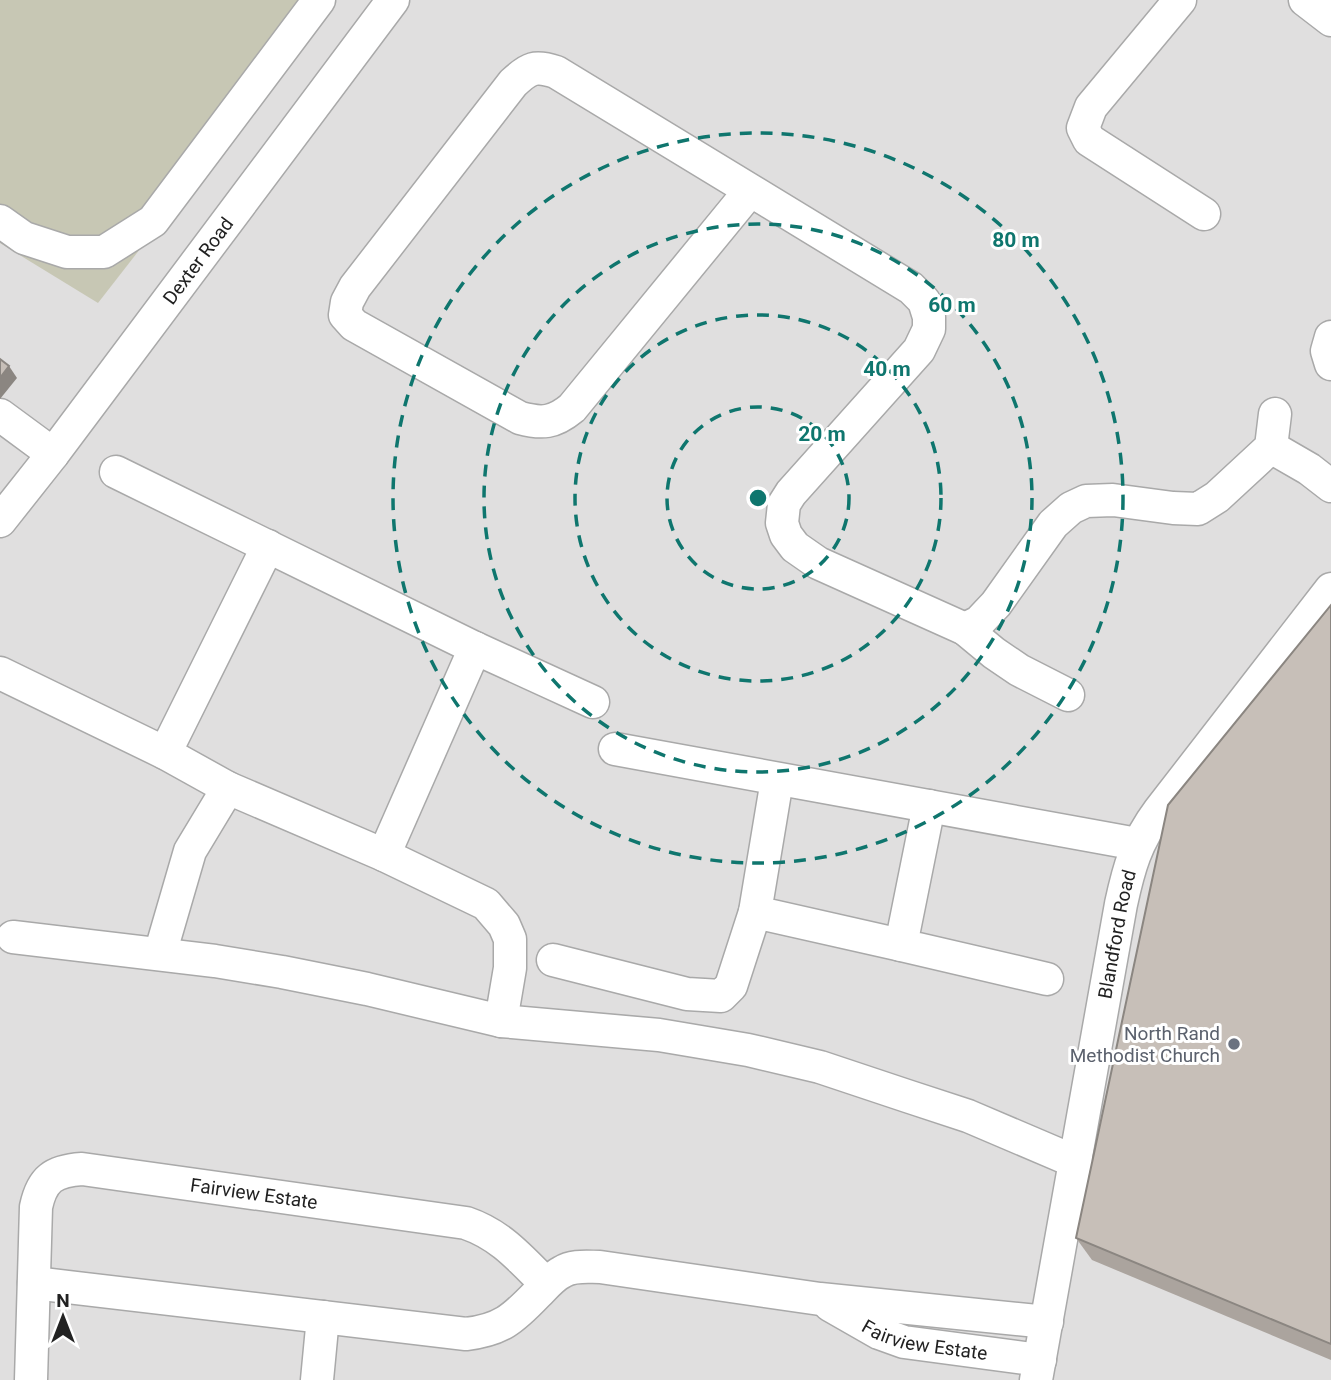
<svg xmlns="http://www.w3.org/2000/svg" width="1331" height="1380" font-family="Roboto,sans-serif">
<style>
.residential{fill:#e0dfdf}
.construction{fill:#c7c7b4}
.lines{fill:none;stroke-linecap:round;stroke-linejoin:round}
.minor-casing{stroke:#a9a9a9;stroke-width:35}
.minor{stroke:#fff;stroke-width:32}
.wall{fill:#aba49e}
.shaded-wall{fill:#8b8681}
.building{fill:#c7bfb8;stroke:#8b8681;stroke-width:2}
.ring{fill:none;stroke:#0f766e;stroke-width:3.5;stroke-dasharray:12 9}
.worship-dot{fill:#6b7280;stroke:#fff;stroke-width:2.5}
.labels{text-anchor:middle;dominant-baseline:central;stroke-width:6;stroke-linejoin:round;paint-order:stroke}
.street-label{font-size:19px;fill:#222;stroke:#fff}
.worship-label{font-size:19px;fill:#5b616d;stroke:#fff;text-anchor:end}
.centre{fill:#0f766e;stroke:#fff;stroke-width:3.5}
.ring-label{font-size:21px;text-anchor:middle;font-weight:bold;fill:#0f766e;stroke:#fff;stroke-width:6;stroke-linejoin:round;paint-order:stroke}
</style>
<rect width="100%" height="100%" fill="#f2efe9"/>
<path class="residential" d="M0 0H1331V1380H0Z"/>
<path class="construction" d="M0 0H334L98 303 0 243Z"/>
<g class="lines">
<defs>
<g id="minor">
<path d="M1180 0 1091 107 1083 128 1089 140 1204 214"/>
<path d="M1305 0 1331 20"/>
<path d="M749 192 572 408C554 423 542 424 520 418L354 325 345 315 347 302 355 287 513 83C529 68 535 65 556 72L911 288 924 301 929 317V329L919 350 791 493 784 504 782 523 786 535 795 547 818 563 965 629 994 653 1019 670 1068 695"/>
<path d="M0 221 24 238 67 252H104L153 221 319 0"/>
<path d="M1331 337 1327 351 1331 364"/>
<path d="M0 415 53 454"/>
<path d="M1271 447 1309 469 1331 486"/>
<path d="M116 472 475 648 593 702"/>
<path id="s1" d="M0 521 53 454 393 0"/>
<path d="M965 629 979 622 996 604 1053 524 1071 508 1086 501 1113 500 1173 508 1198 509 1217 497 1271 447 1275 414"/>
<path d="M0 673 165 753 228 788 384 855 486 904 504 925 510 939V968L501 1021"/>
<path d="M615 749 1137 844"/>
<path d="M165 753 268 546"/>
<path d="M777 780 755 912 901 945"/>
<path d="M929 806 901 945 1047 979"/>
<path d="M384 855 475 648"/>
<path d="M13 937 215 961 282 972 367 989 501 1021 659 1035 748 1050 820 1067 907 1096 968 1116 1076 1162"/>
<path d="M160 954 190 851 228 788"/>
<path d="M553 960 687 994 721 996 731 986 755 912"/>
<path d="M34 1283 466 1334C501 1330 513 1319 537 1294 544 1287 552 1277 562 1272 573 1265 587 1267 600 1267L820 1299 1047 1322"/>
<path id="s2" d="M830 1305 879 1333 904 1342 1040 1360"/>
<path id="s3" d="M31 1380 36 1207C42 1179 53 1171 82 1169L466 1223C501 1235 520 1258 546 1284"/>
<path d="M317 1380 323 1317"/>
<path id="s4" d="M1036 1380 1121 904C1129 867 1136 842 1159 811L1331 589"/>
</g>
</defs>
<use href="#minor" class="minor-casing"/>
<use href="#minor" class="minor"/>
</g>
<path class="wall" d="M1331 605V1360L1092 1260 1076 1238Z"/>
<path class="shaded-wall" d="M9 366 17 378 0 399V378Z"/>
<path class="building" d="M0 359 9 366 0 378Z
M1331 605V1344L1076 1238 1168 805Z"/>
<g class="ring">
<circle cx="758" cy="498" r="91"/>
<circle cx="758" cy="498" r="183"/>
<circle cx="758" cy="498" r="274"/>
<circle cx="758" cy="498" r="365"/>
</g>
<circle class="worship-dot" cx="1234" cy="1044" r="7"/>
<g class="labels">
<g class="street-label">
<text stroke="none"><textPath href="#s1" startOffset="327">Dexter Road</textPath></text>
<text stroke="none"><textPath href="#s4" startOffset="453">Blandford Road</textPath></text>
<text stroke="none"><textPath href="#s3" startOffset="413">Fairview Estate</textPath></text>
<text stroke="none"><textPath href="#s2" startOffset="103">Fairview Estate</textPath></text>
</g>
<g class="worship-label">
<text x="1220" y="1033">North Rand<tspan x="1220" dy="22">Methodist Church</tspan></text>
</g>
</g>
<circle cx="758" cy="498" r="10" class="centre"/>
<g class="ring-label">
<text x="1016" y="247">80 m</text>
<text x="952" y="312">60 m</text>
<text x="887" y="376">40 m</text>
<text x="822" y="441">20 m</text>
</g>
<g transform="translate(63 1317)" stroke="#ffffff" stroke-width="5" paint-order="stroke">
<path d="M0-5L12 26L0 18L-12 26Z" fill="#222222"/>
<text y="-10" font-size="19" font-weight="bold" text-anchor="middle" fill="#222222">N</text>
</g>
</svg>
